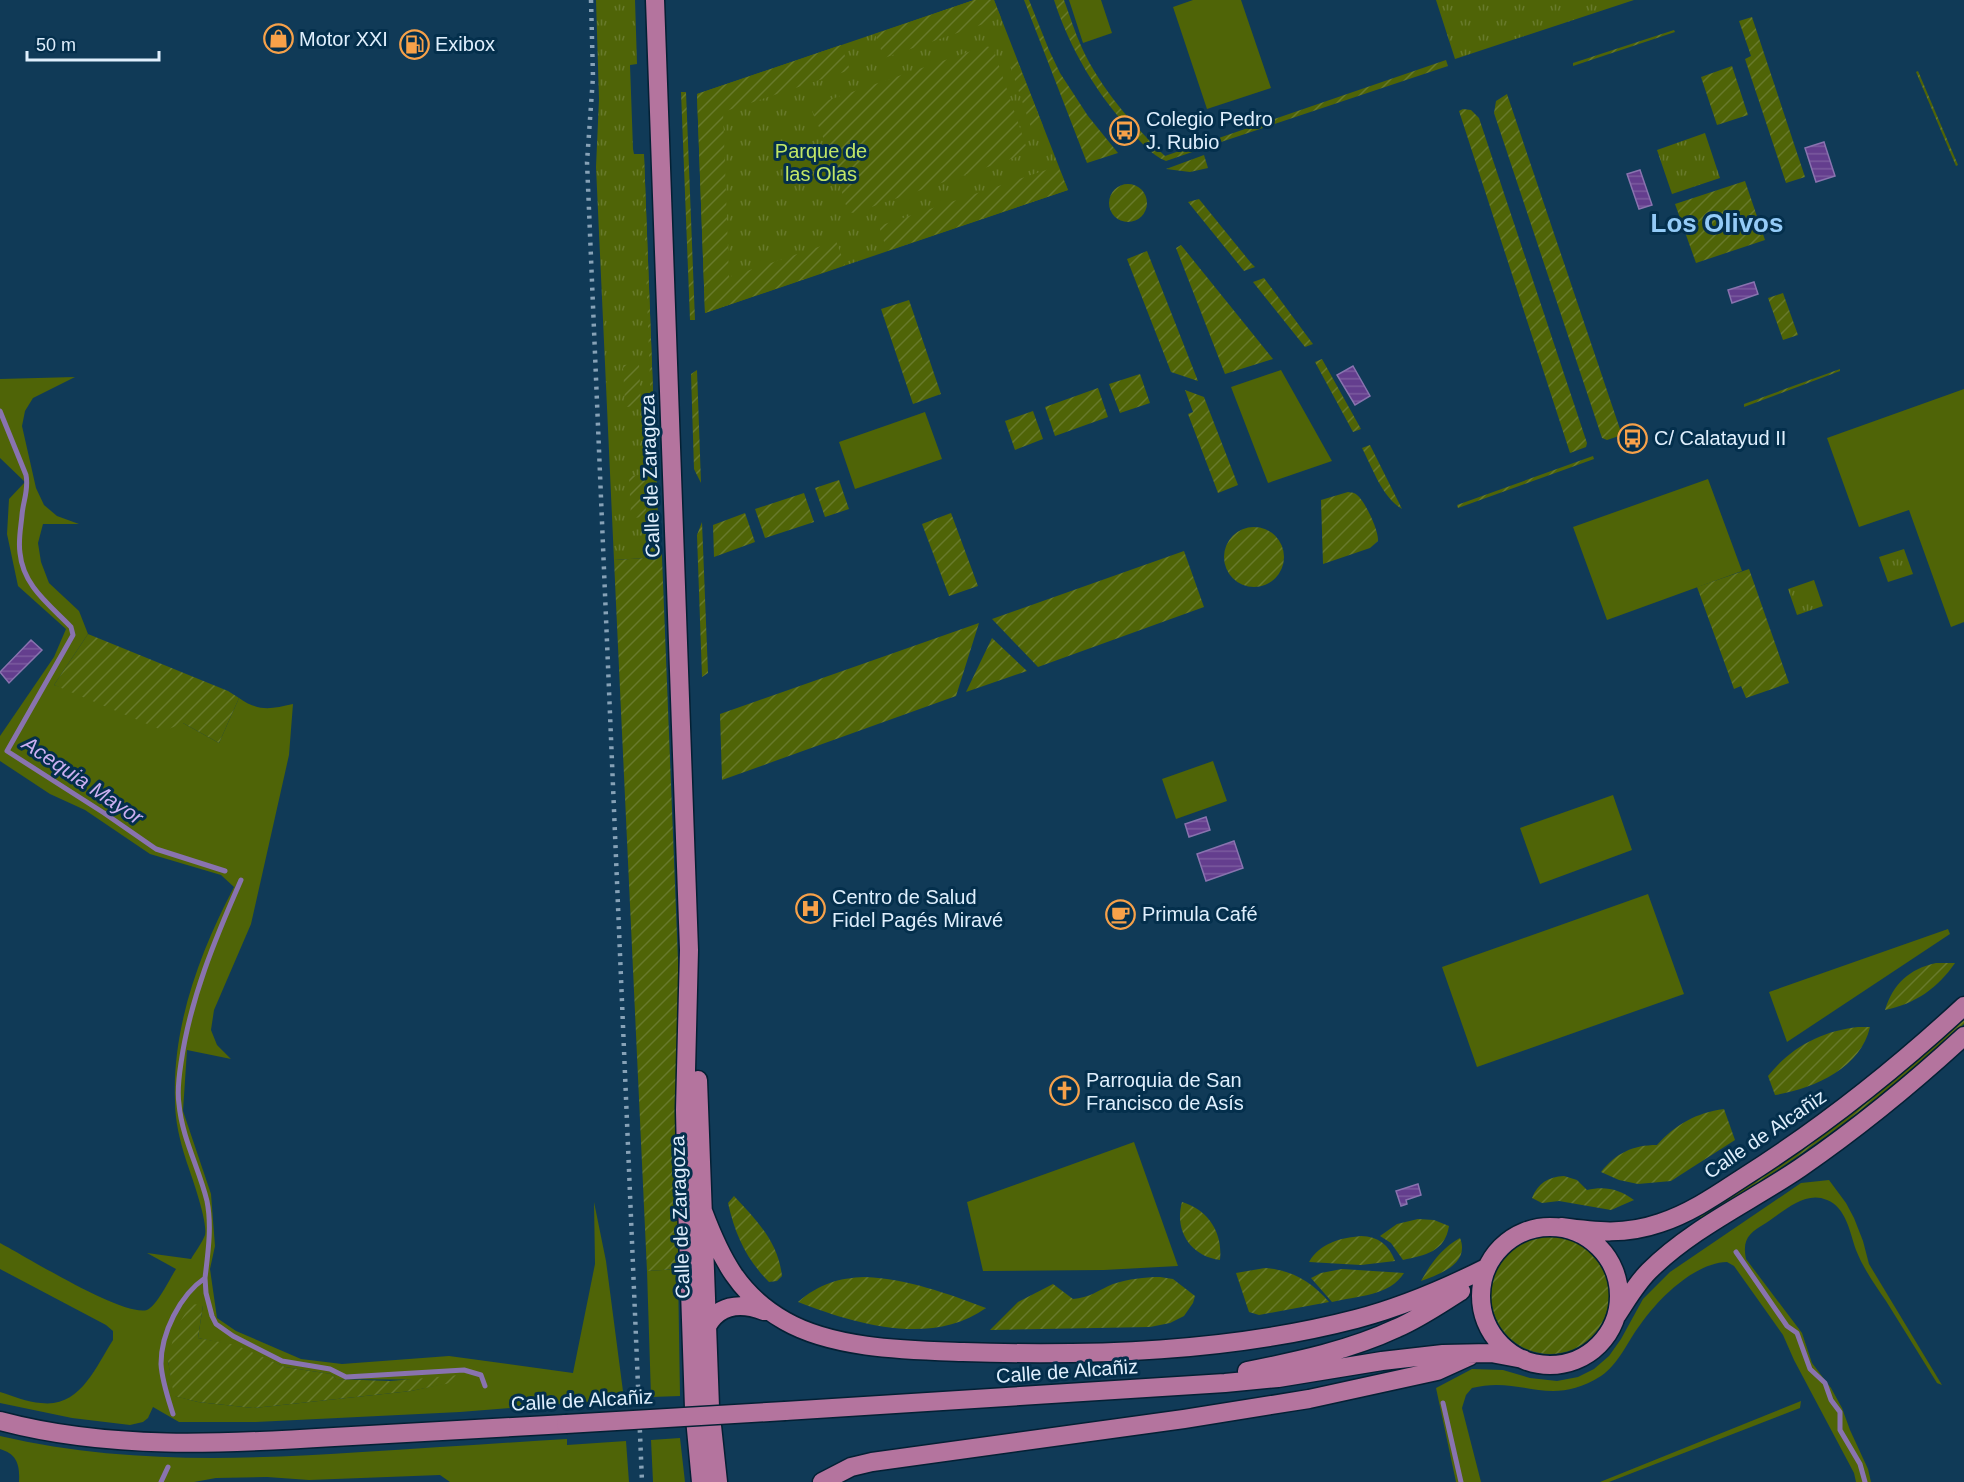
<svg xmlns="http://www.w3.org/2000/svg" width="1964" height="1482" font-family="Helvetica,sans-serif">
<style>
.grass{fill:#4f6407;fill-rule:evenodd}
.park{fill:url(#park-tufts)}
.garden{fill:url(#garden-furrows)}
.water{fill:url(#water-rules);stroke:#8973af;stroke-width:1.5}
.lines{fill:none;stroke-linecap:round;stroke-linejoin:round}
.stream{stroke:#8973af;stroke-width:5}
.major-casing{stroke:#042034;stroke-width:21}
.major{stroke:#b4749e;stroke-width:18}
.rail{stroke:#87a2b7;stroke-width:4.5;stroke-dasharray:3 6;stroke-linecap:butt}
.major-bridge-casing{stroke:#042034;stroke-width:21;stroke-linecap:butt}
.major-bridge{stroke:#b4749e;stroke-width:18}
.labels{text-anchor:middle;dominant-baseline:central;stroke-width:6;stroke-linejoin:round;paint-order:stroke}
.poi-label{font-size:20px;fill:#dfeffd;stroke:#042f4c;text-anchor:start}
.park-label{font-size:20px;fill:#c1e666;stroke:#042f4c}
.street-label{font-size:20px;fill:#dfeffd;stroke:#042f4c}
.water-label{font-size:21px;font-style:italic;fill:#cbaff1;stroke:#042f4c}
.district-label{font-size:26px;font-weight:bold;fill:#94cbf7;stroke:#042f4c}
</style>
<defs>
<pattern id="park-tufts" width="24" height="20" patternUnits="userSpaceOnUse" patternTransform="scale(1.5)"><rect width="24" height="20" fill="#4f6407"/><path d="M3 7l-1-3M5 7V3M7 7l1-3M15 17l-1-3M17 17v-4M19 17l1-3" fill="none" stroke="#687a2c"/></pattern>
<pattern id="garden-furrows" width="10" height="10" patternUnits="userSpaceOnUse" patternTransform="scale(1.5)"><rect width="10" height="10" fill="#4f6407"/><path d="M-1 1l2-2M0 10L10 0M9 11l2-2" fill="none" stroke="#687a2c"/></pattern>
<pattern id="water-rules" width="6" height="5" patternUnits="userSpaceOnUse" patternTransform="scale(1.5)"><rect width="6" height="5" fill="#643e8e"/><path d="M0 2.5h6" fill="none" stroke="#7a5a9f"/></pattern>
</defs>
<rect width="100%" height="100%" fill="#103a57"/>
<path class="grass" d="M1069 0H1101L1112 33 1083 43Z
M1193 0H1241L1271 88 1207 109 1173 7Z
M1281 370 1332 461 1268 483 1231 387Z
M75 377 33 398 25 411 22 426 36 488 44 505 57 516 79 524H43L38 543 41 562 49 583 79 611 88 634 54 685 183 723 219 743 239 698C259 712 271 709 293 704L289 755 251 924 214 1010 211 1030 217 1045 231 1059 187 1050 183 1111 211 1194 215 1246 210 1269 217 1318 236 1331 301 1359 342 1364 449 1356 573 1373 595 1264 594 1202 606 1261 624 1399 460 1412 256 1422H179L153 1407 148 1418 143 1422 130 1425 72 1418 0 1403V1392C13 1396 27 1402 41 1403 80 1408 95 1368 113 1340V1331L106 1325 0 1269V1243C25 1256 123 1317 147 1310 157 1306 170 1278 176 1269L147 1253 191 1259C195 1252 202 1243 205 1235 208 1221 191 1175 186 1160 180 1141 175 1121 175 1101 172 1026 200 952 234 887L221 875 150 854 85 810 50 794 0 761V736L54 657 66 629 18 586 7 534 9 499 25 482 0 458V379ZM203 1305 198 1338 236 1346 285 1367 331 1374 336 1379 460 1380 411 1391 253 1408 198 1402 175 1396 168 1361Z
M1964 389V622L1951 627 1909 510 1859 527 1827 438Z
M925 412 942 459 855 489 839 442Z
M1708 479 1742 571 1607 620 1573 527Z
M1213 761 1227 801 1176 819 1162 779Z
M1613 795 1632 850 1540 884 1520 828Z
M1648 894 1684 994 1477 1067 1442 967Z
M1948 929 1950 934 1787 1042 1769 992Z
M1134 1142 1178 1266 1104 1270 983 1271 967 1202Z
M1829 1180 1846 1203 1854 1218 1863 1241 1869 1264 1942 1385 1937 1383C1920 1356 1903 1328 1886 1301 1875 1285 1863 1268 1856 1250 1850 1233 1846 1207 1827 1200 1805 1190 1783 1212 1766 1223 1749 1233 1742 1239 1746 1259L1802 1333 1812 1363 1831 1388 1842 1408 1850 1430 1868 1469 1871 1482H1856L1854 1473 1794 1360 1783 1335 1734 1266 1727 1262C1694 1263 1658 1299 1640 1325 1627 1342 1619 1364 1601 1376 1549 1409 1521 1375 1472 1388L1466 1395 1462 1408 1481 1482H1456L1436 1388 1472 1369 1503 1370 1530 1378 1557 1381 1578 1377 1594 1369 1609 1356 1621 1339 1643 1299 1670 1272 1801 1183Z
M678 1269 680 1396 651 1397 647 1271Z
M1801 1401 1800 1408 1609 1482H1600Z
M0 1436C121 1464 239 1460 362 1452 430 1448 499 1443 567 1439V1445L626 1441 629 1482H450L440 1475 309 1480 267 1477 216 1478 194 1482H19C20 1465 17 1454 0 1449Z
M680 1438 685 1482H653L651 1440Z"/>
<path class="park" d="M596 0H635L637 64 630 65 633 149 634 154H644L659 551H662V557L614 560 596 167 599 99Z
M974 0H994L1068 190 705 313 697 94Z
M1436 0H1634L1455 59Z
M1705 133 1720 178 1672 194 1657 150Z
M1904 549 1913 574 1888 582 1879 557Z
M1814 580 1823 606 1797 615 1788 589Z"/>
<path class="garden" d="M974 0H994L1001 18 884 58 875 34Z
M1024 0H1029L1049 50 1060 73 1088 116 1118 153 1087 163Z
M1054 0H1064C1070 16 1075 33 1082 48 1101 89 1133 125 1165 156L1199 144 1201 149 1166 161C1151 155 1141 142 1131 131 1096 93 1070 49 1054 0Z
M1752 17 1805 177 1786 183 1745 59 1751 56 1739 21Z
M1674 30 1675 32 1573 66V63Z
M841 45 850 70 723 112 729 277 836 241 845 265 705 313 697 94Z
M986 46 993 48 1027 149 1025 154 854 213 848 212 836 173 837 158 827 147 812 110 814 105Z
M1017 60 1043 126 1032 130 1009 63Z
M1446 60 1448 66 1212 145 1210 141Z
M1732 66 1748 115 1717 125 1701 77Z
M1918 71 1958 165 1956 166 1916 72Z
M681 92H686L695 320H690Z
M1507 94 1622 435 1607 440 1602 438 1494 113 1496 101Z
M1463 109 1471 110 1479 118 1587 443 1586 447 1570 453 1459 111Z
M1204 155 1208 168 1190 172 1166 169Z
M642 157H644L659 549H656Z
M1058 166 1068 190 887 251 879 226Z
M1745 181 1765 240 1696 263 1675 204Z
M1109 203a19 19 0 1 1 38 0a19 19 0 1 1-38 0Z
M1199 199 1251 263 1255 267 1244 271 1188 202Z
M1181 245 1273 359 1225 374 1176 248Z
M1147 251 1198 381 1171 372 1127 259Z
M1264 278 1310 340 1313 344 1305 347 1253 282Z
M1783 293 1798 335 1783 340 1768 298Z
M909 300 941 394 913 404 881 309Z
M1322 359 1361 429 1353 432 1315 362Z
M639 364 641 406 625 407 623 365Z
M1840 369V371L1744 407V404Z
M697 370 701 483 694 469 691 374Z
M1140 374 1150 403 1120 413 1109 384Z
M1098 388 1108 417 1055 436 1045 407Z
M1185 390 1204 397 1238 485 1218 493 1188 414 1193 412Z
M1033 411 1043 439 1015 450 1005 421Z
M1370 445 1402 509C1382 497 1373 469 1362 448Z
M1593 456 1594 459 1458 508 1457 505Z
M645 475 646 517 631 518 629 476Z
M839 480 849 509 825 517 815 488Z
M1348 492C1352 493 1354 492 1357 495 1365 501 1379 531 1378 541L1370 548 1323 564 1321 500Z
M804 493 814 522 765 538 755 509Z
M745 513 755 542 714 557 713 525Z
M951 513 978 586 949 596 922 524Z
M702 522 708 673 702 677 697 535Z
M1224 557a30 30 0 1 1 60 0a30 30 0 1 1-60 0Z
M1184 551 1204 607 1038 667 992 619Z
M662 557 679 986 678 1269 647 1271 614 560Z
M1749 569 1789 683 1746 698 1741 686 1734 689 1697 587Z
M979 623 956 696 722 780 720 714Z
M88 634 228 691 239 698 219 743 183 723 164 731 54 685Z
M992 638 1027 671 966 692Z
M1936 963H1955C1938 988 1915 1004 1885 1010 1893 984 1909 969 1936 963Z
M1964 1019V1024C1883 1098 1796 1162 1701 1218L1699 1215C1795 1158 1882 1094 1964 1019Z
M1858 1027H1870C1861 1068 1813 1089 1775 1095L1768 1076C1791 1047 1822 1031 1858 1027Z
M1724 1109 1735 1140 1671 1181 1638 1184 1619 1180 1601 1172C1616 1153 1633 1145 1657 1145 1676 1124 1696 1113 1724 1109Z
M1564 1176 1577 1180 1587 1190C1605 1186 1619 1189 1634 1200L1611 1210 1559 1201 1542 1203 1532 1198C1538 1183 1548 1177 1564 1176Z
M734 1196C757 1221 778 1241 782 1276L777 1281 769 1282C746 1259 735 1234 728 1203Z
M1182 1202C1208 1210 1223 1232 1220 1260 1190 1256 1174 1230 1182 1202Z
M1418 1219 1434 1220 1449 1226C1445 1252 1425 1255 1403 1260L1391 1243 1380 1236 1397 1224Z
M1361 1236C1378 1236 1389 1245 1395 1261L1361 1265 1309 1262C1320 1243 1340 1238 1361 1236Z
M1491 1295a59 59 0 1 1 118 0a59 59 0 1 1-118 0Z
M1460 1238C1470 1263 1441 1274 1421 1281 1431 1263 1442 1248 1460 1238Z
M1265 1268C1292 1270 1312 1282 1329 1302L1259 1315 1249 1312 1236 1273Z
M1342 1269 1404 1273C1390 1296 1356 1296 1332 1302L1311 1278 1321 1273Z
M865 1277C908 1279 946 1293 986 1308 931 1347 855 1324 798 1302 819 1284 838 1278 865 1277Z
M1160 1277 1173 1279 1195 1296 1193 1303 1184 1316 1170 1323 1150 1327 990 1330 1018 1302 1053 1284 1073 1299C1089 1298 1099 1290 1113 1284 1129 1279 1144 1277 1160 1277Z
M191 1304 203 1305 198 1338 236 1345 285 1367 331 1374 336 1379 390 1381 460 1375V1381L411 1391 253 1408 198 1402 174 1396 168 1361 175 1330Z"/>
<path class="water" d="M1824 142 1835 176 1816 182 1805 148Z
M1640 170 1652 205 1639 209 1627 174Z
M1754 282 1758 294 1732 303 1728 290Z
M1353 366 1370 396 1355 405 1337 375Z
M31 640 42 650 9 683 0 672Z
M1206 817 1210 830 1189 837 1185 824Z
M1234 841 1243 868 1206 881 1197 854Z
M1418 1184 1421 1195 1406 1200 1407 1204 1401 1206 1396 1191Z"/>
<g class="lines">
<path class="stream" d="M0 411 26 475C29 490 23 501 22 515 21 527 18 540 20 553 23 586 50 605 71 627L73 635 7 751 104 813 156 849 225 871
M1736 1252 1787 1326 1797 1333 1810 1369 1825 1383 1831 1400 1840 1412V1430L1860 1464 1865 1482
M205 1278 206 1293 212 1316 216 1324 233 1336 282 1361 330 1369 346 1377 464 1370 481 1375 485 1386
M1443 1403 1461 1482
M173 1414C168 1398 162 1381 161 1364 161 1333 180 1295 205 1278 208 1253 212 1226 207 1201 199 1168 182 1138 179 1104 177 1091 179 1076 181 1063 190 999 215 939 241 880
M161 1482 168 1467"/>
<defs>
<path id="major" d="M655 0 689 950 685 1110 687 1203 694 1408 701 1482
M698 1080 710 1407 718 1482
M703 1211C721 1259 739 1295 785 1321 834 1349 907 1350 963 1352 1093 1356 1229 1352 1356 1319 1402 1307 1444 1289 1486 1268
M1481 1296a69 69 0 1 1 138 0a69 69 0 1 1-138 0Z
M1561 1227C1597 1232 1625 1235 1660 1223 1691 1213 1718 1194 1744 1177 1823 1127 1896 1069 1964 1006
M1617 1315C1627 1300 1636 1284 1649 1271 1692 1228 1750 1202 1800 1168 1858 1128 1912 1084 1964 1036
M705 1331C716 1304 740 1302 764 1311
M1247 1371C1298 1361 1350 1350 1397 1328 1420 1318 1440 1304 1461 1291
M785 1411 1225 1383 1278 1378 1382 1361 1443 1354 1491 1353 1523 1359
M0 1421C109 1450 223 1444 334 1437 412 1433 489 1428 566 1424
M822 1482 851 1467 872 1462 1184 1419 1309 1399 1437 1371 1470 1356"/>
</defs>
<use href="#major" class="major-casing"/>
<use href="#major" class="major"/>
<path class="rail" d="M591 0 593 77 587 162 642 1482"/>
<defs>
<path id="major-bridge" d="M566 1424 785 1411"/>
</defs>
<use href="#major-bridge" class="major-bridge-casing"/>
<use href="#major-bridge" class="major-bridge"/>
</g>
<defs>
<symbol id="shop-ring" viewBox="-11 -11 22 22"><circle r="9.5" fill="#042f4c" stroke="#f7a149" stroke-width="1.5"/><path d="M-5-2.5h2.3a2.7 3.5 0 0 1 5.4 0H5L5.5 6h-11ZM-1.5-2.5h3a1.5 2.3 0 0 0-3 0Z" fill="#f7a149"/></symbol>
<symbol id="fuel-ring" viewBox="-11 -11 22 22"><circle r="9.5" fill="#042f4c" stroke="#f7a149" stroke-width="1.5"/><path d="M-5.5-6h7V0h2V4h1.3V-2.5L3-4.5l.8-.8L6-3V5H2.5V1h-1V6h-7ZM-4.2-4.7v3.2H.2V-4.7Z" fill="#f7a149"/></symbol>
<symbol id="bus-ring" viewBox="-11 -11 22 22"><circle r="9.5" fill="#042f4c" stroke="#f7a149" stroke-width="1.5"/><path d="M-5-6H5V4H4V6H2V4H-2V6H-4V4H-5ZM-3.5-4V0h7V-4ZM-3.5 1.2v1.5H-2V1.2ZM2 1.2v1.5H3.5V1.2Z" fill="#f7a149"/></symbol>
<symbol id="hospital-ring" viewBox="-11 -11 22 22"><circle r="9.5" fill="#042f4c" stroke="#f7a149" stroke-width="1.5"/><path d="M-5-5h3v3.5h4V-5h3V5h-3V1.5h-4V5h-3Z" fill="#f7a149"/></symbol>
<symbol id="cafe-ring" viewBox="-11 -11 22 22"><circle r="9.5" fill="#042f4c" stroke="#f7a149" stroke-width="1.5"/><path d="M-5.5-4.5H6V0H3Q3 3.5 0 3.5H-2.5Q-5.5 3.5-5.5 0ZM3-3.2v2h1.7v-2ZM-6 4.5H4V6H-6Z" fill="#f7a149"/></symbol>
<symbol id="church-ring" viewBox="-11 -11 22 22"><circle r="9.5" fill="#042f4c" stroke="#f7a149" stroke-width="1.5"/><path d="M-1.2-6h2.4v3.5h3.3v2.4h-3.3V6h-2.4V-.1h-3.3v-2.4h3.3Z" fill="#f7a149"/></symbol>
</defs>
<g fill-rule="evenodd">
<use href="#shop-ring" x="262" y="22" width="33" height="33"/>
<use href="#fuel-ring" x="398" y="28" width="33" height="33"/>
<use href="#bus-ring" x="1108" y="114" width="33" height="33"/>
<use href="#bus-ring" x="1616" y="422" width="33" height="33"/>
<use href="#hospital-ring" x="794" y="892" width="33" height="33"/>
<use href="#cafe-ring" x="1104" y="898" width="33" height="33"/>
<use href="#church-ring" x="1048" y="1074" width="33" height="33"/>
</g>
<g class="labels">
<g class="poi-label">
<text x="299" y="39">Motor XXI</text>
<text x="435" y="44">Exibox</text>
<text x="1146" y="119">Colegio Pedro<tspan x="1146" dy="23">J. Rubio</tspan></text>
<text x="1654" y="438">C/ Calatayud II</text>
<text x="832" y="897">Centro de Salud<tspan x="832" dy="23">Fidel Pagés Miravé</tspan></text>
<text x="1142" y="914">Primula Café</text>
<text x="1086" y="1080">Parroquia de San<tspan x="1086" dy="23">Francisco de Asís</tspan></text>
</g>
<g class="park-label">
<text x="821" y="151">Parque de<tspan x="821" dy="23">las Olas</tspan></text>
</g>
<g class="street-label">
<text transform="translate(650 476) rotate(-92)">Calle de Zaragoza</text>
<text transform="translate(1765 1134) rotate(-34)">Calle de Alcañiz</text>
<text transform="translate(680 1217) rotate(-92)">Calle de Zaragoza</text>
<text transform="translate(1067 1371) rotate(-4)">Calle de Alcañiz</text>
<text transform="translate(582 1400) rotate(-3)">Calle de Alcañiz</text>
</g>
<g class="water-label">
<text transform="translate(83 780) rotate(34)">Acequia Mayor</text>
</g>
<g class="district-label">
<text x="1717" y="223">Los Olivos</text>
</g>
</g>
<path d="M27 51v9h132v-9" fill="none" stroke="#dfeffd" stroke-width="3"/>
<text x="36" y="51" font-size="18" fill="#dfeffd" stroke="#042f4c" stroke-width="4.5" paint-order="stroke">50 m</text>
</svg>
